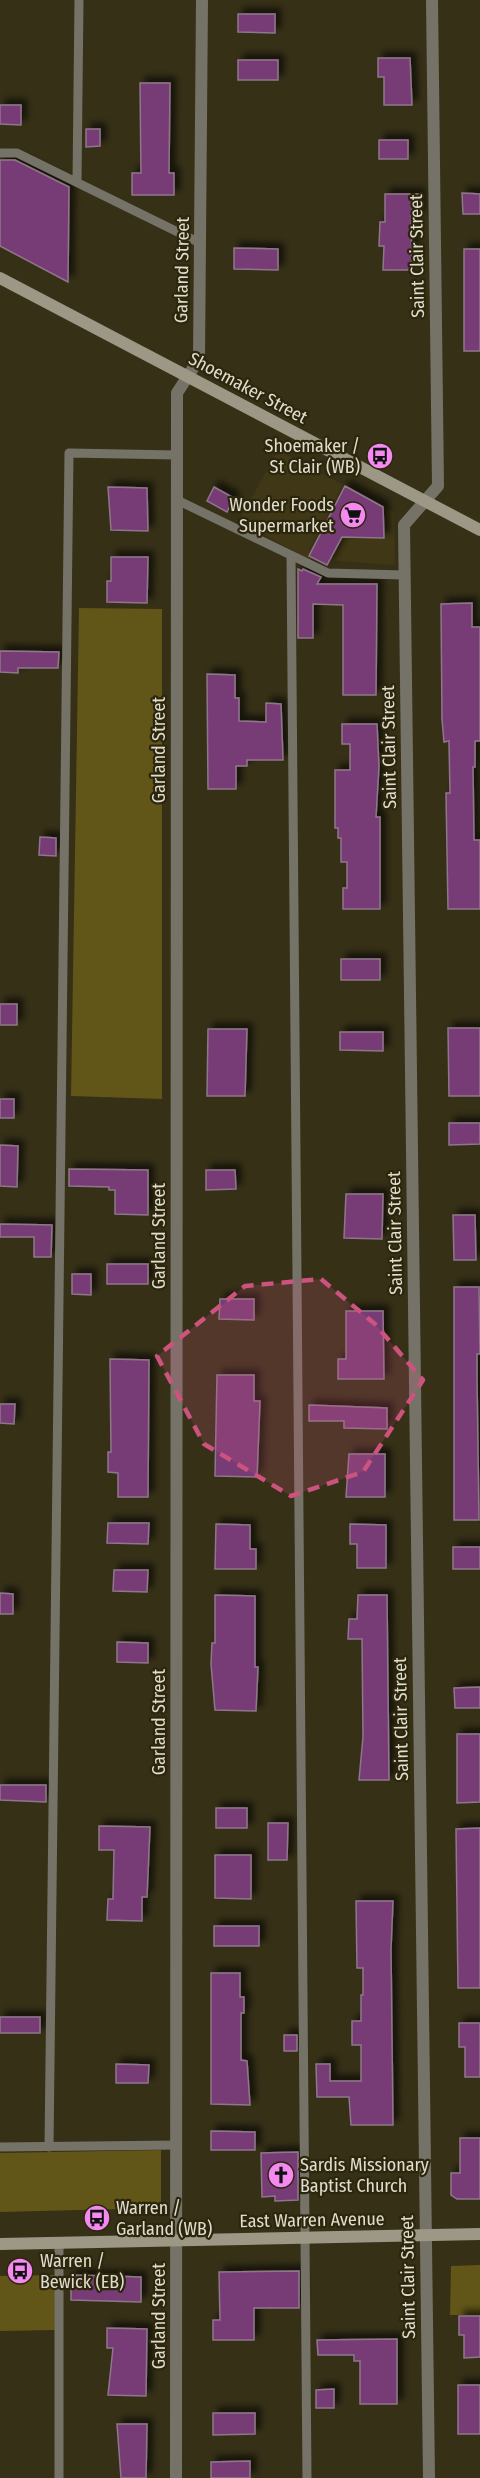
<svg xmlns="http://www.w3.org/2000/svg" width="480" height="2478" font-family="'Fira Sans Condensed',sans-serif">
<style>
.built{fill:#3f3716}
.green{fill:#615518}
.building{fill:#773a74;stroke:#8e778b;stroke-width:1.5;filter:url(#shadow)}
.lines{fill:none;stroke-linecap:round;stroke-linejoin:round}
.lane{stroke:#757367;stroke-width:9}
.street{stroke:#757367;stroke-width:12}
.secondary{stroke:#9c9885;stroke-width:12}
.marked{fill:#cb537e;fill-opacity:0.2;stroke:#cb537e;stroke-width:4.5;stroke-dasharray:12 8;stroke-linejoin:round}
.labels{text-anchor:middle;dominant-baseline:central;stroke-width:4.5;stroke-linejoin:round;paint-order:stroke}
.street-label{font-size:18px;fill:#e0ddce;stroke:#2c260d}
.poi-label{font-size:18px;fill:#e0ddce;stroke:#2c260d;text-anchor:start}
</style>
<defs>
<filter id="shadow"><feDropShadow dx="5.5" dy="-5.5" stdDeviation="3" flood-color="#0009"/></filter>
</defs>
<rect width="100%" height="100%" fill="#363017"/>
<path class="built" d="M278 450 394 512 395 565 308 559 239 521Z"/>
<path class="green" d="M79 608 162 609V1099L71 1096Z
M161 2150V2208L0 2212V2153Z
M480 2265V2315H450L451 2266Z
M55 2275 56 2330 0 2331V2276Z"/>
<path class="building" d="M238 14H275V33L238 32Z
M378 58H410L412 105H384V77H378Z
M238 60H278V80H238Z
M140 83H170L169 173H174V195H132V173H141Z
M0 105H21V125L0 124Z
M86 129H100V146L86 147Z
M379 140H408V159H379Z
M0 160H15L69 187 68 282 0 246Z
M462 193 480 194V214H463Z
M385 194H419V216H411L412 270H383L384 246H379L380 222H385Z
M234 248 278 249V270L234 269Z
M464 249H480V351H464Z
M345 486 383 507 384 538 342 537 327 565 309 556Z
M108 487 147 488 148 531 111 530Z
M214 487 234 498 227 512 207 501Z
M111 557H148L147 603 107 602V581H111Z
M298 569 302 571 303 569 321 577 317 584H377L376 695H343V605L313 604V638H298Z
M472 603V627H480V741H475V767H473L474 840H480V909H448L446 793H450L449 741 444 742 442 719 441 604Z
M0 651 59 652 58 668H18V673L0 672Z
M207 674 235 675V698H239V721L266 722V703L281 704 283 760H247V766H236V789H208Z
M342 724H377L379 766 376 817H380V909H343V888H347V862H341V838H338V828H335V770H350V744H342Z
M40 837 56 838V856L39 855Z
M341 959H380V980H341Z
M0 1004H17V1025H0Z
M448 1028H480V1096H449Z
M208 1029H247L245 1096H207Z
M340 1032H383V1051L340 1050Z
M0 1099H14V1118H0Z
M449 1123H480V1144L449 1145Z
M0 1145 18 1146 17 1187 0 1186Z
M69 1169 148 1170V1215L115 1214V1190H109V1187L69 1186Z
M206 1170H235L236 1189 206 1190Z
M346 1194H383L382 1239 344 1238Z
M453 1215H475L476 1260H454Z
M0 1224 52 1225 51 1257H34V1237H0Z
M107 1264H148V1284H107Z
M72 1274H91V1295L72 1294Z
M454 1287H479L480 1354H477V1378L479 1520H454Z
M220 1299H254V1320L219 1319Z
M346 1311H383L384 1379H338V1359H346Z
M110 1359 149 1360 148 1497H118V1473L108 1472V1452H111Z
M217 1375H254V1401H260L257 1477 215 1476Z
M0 1404H15L14 1424 0 1423Z
M309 1405 387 1408V1429L344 1428V1421H309Z
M349 1454H385V1497H346Z
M108 1523H149L148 1544 107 1543Z
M216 1524 250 1525V1549H256V1569H215Z
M350 1524 386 1525V1568H357V1544H350Z
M453 1547H480V1569H453Z
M114 1570H148L147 1592 113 1591Z
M0 1593 13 1594V1614H0Z
M215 1595 255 1596V1667H258L256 1711 215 1710 211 1664 212 1643H215Z
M358 1595H387L389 1780H359L363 1737 362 1639H348L349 1619H357Z
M117 1642 148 1643V1663L117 1662Z
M480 1687V1708H455L454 1688Z
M457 1734H480V1802L457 1803Z
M0 1785H46V1802L0 1800Z
M216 1808H247V1828H216Z
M268 1823H288L287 1860H268Z
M99 1826 150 1827 147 1897H142V1921L107 1920 108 1899H113L114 1850H99Z
M480 1828V1988H458L456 1829Z
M215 1855H251V1899L215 1898Z
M356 1901H393L391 1949 393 2125H351L349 2097H317L316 2064H330V2081H361V2045H352V2021H361V1995H363V1968H357Z
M214 1926H259V1946H214Z
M211 1973H240V1997H244V2013H241V2060L247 2061 250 2105 211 2104Z
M0 2017H40V2033H0Z
M459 2023H480V2077H465V2047H459Z
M284 2035H297V2051H284Z
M116 2064 149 2065 148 2083H116Z
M211 2131 255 2132V2150H211Z
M460 2138H480V2199H457L451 2195V2173H460Z
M298 2152V2200L275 2201V2196L262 2197 261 2153Z
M299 2271V2308H254V2340H213V2320H220L219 2272Z
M71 2275 141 2277V2302L71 2300Z
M459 2316H480V2357L464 2358V2335H459Z
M107 2328 147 2329 146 2396 108 2395 113 2348H107Z
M397 2339V2404H360V2361H354V2355H318L317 2340Z
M458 2385H480V2434H458Z
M334 2389V2408H316V2390Z
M213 2413H255V2434L213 2435Z
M117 2424H147L146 2478H121Z
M250 2461V2478H211V2462Z"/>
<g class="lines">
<path class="lane" d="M0 153H17L200 243
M77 181 79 0
M177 500 328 573 404 575
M291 556 307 2478
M0 2147 177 2145
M49 2147 69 453 177 455
M59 2478V2243"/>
<path class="street" d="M176 2478 177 393 199 359 202 0
M429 2478 404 525 438 486 432 0"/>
<path class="secondary" d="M0 278 480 530
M0 2244 480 2234"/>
</g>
<path class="marked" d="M321 1279 375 1324 423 1380 363 1472 291 1496 204 1444 157 1356 245 1286Z"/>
<defs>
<symbol id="bus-disc" viewBox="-11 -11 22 22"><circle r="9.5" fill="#f589ef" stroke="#2c260d"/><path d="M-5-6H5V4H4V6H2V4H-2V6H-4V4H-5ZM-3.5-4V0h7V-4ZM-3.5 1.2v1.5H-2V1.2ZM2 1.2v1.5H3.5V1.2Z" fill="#111"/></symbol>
<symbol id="supermarket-disc" viewBox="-11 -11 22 22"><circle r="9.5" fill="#f589ef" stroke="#2c260d"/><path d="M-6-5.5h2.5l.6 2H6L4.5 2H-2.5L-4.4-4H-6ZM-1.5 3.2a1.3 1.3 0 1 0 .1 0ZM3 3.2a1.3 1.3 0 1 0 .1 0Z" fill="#111"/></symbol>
<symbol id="church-disc" viewBox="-11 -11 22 22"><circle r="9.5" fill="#f589ef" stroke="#2c260d"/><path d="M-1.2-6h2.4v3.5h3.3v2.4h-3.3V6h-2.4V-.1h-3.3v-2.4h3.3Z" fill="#111"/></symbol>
</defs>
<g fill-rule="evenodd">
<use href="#bus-disc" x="365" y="441" width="30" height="30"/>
<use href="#supermarket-disc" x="338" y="500" width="30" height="30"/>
<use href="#church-disc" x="266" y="2160" width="30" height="30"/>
<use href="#bus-disc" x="82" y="2203" width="30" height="30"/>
<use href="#bus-disc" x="5" y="2256" width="30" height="30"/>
</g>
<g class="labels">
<g class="street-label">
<text transform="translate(417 256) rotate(-91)">Saint Clair Street</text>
<text transform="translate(182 270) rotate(-89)">Garland Street</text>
<text transform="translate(248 388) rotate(28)">Shoemaker Street</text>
<text transform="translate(389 747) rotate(-91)">Saint Clair Street</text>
<text transform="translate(159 750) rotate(-90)">Garland Street</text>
<text transform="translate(395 1233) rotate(-91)">Saint Clair Street</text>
<text transform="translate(159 1236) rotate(-90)">Garland Street</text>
<text transform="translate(401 1719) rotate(-91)">Saint Clair Street</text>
<text transform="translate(159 1722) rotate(-90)">Garland Street</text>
<text transform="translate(312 2220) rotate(-1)">East Warren Avenue</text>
<text transform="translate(408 2277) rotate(-91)">Saint Clair Street</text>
<text transform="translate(159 2316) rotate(-90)">Garland Street</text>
</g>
<g class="poi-label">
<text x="360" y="446" text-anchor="end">Shoemaker /<tspan x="360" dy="21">St Clair (WB)</tspan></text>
<text x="334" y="505" text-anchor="end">Wonder Foods<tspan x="334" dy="21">Supermarket</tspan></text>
<text x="300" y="2165">Sardis Missionary<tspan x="300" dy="21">Baptist Church</tspan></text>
<text x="116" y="2208">Warren /<tspan x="116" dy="21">Garland (WB)</tspan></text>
<text x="40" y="2261">Warren /<tspan x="40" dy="21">Bewick (EB)</tspan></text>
</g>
</g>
</svg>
